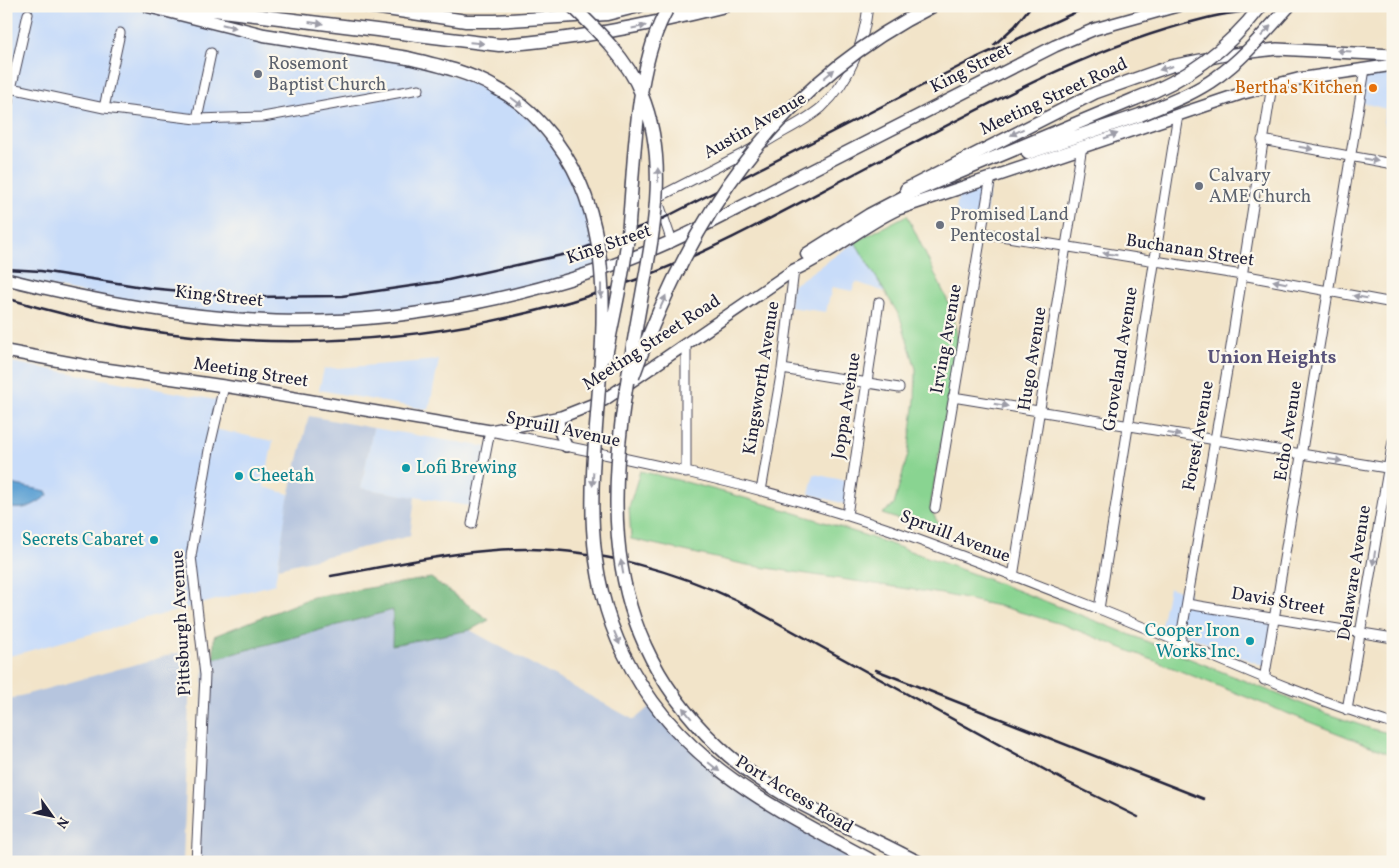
<svg xmlns="http://www.w3.org/2000/svg" width="1399" height="868" font-family="Vollkorn,serif">
<style>
.built{fill:#c8dcf9}
.industrial{fill:#b6c5de}
.green{fill:#89d491;stroke:#567b66}
.forest{fill:#6eb67b;stroke:#486c5b}
.water{fill:#60a3d4;stroke:#416288}
.lines{fill:none;stroke-linecap:round;stroke-linejoin:round}
.minor-casing{stroke:#413f50;stroke-width:11}
.major-casing{stroke:#413f50;stroke-width:14}
.highway-casing{stroke:#413f50;stroke-width:15}
.minor{stroke:#fff;stroke-width:9}
.major{stroke:#fff;stroke-width:11}
.highway{stroke:#fff;stroke-width:12}
.rail{stroke:#22223b;stroke-width:2.5}
.highway-bridge-casing{stroke:#413f50;stroke-width:15;stroke-linecap:butt}
.highway-bridge{stroke:#fff;stroke-width:12}
.oneway{fill:#9c9ca7}
.worship-dot{fill:#6b7280;stroke:#fbf7ec;stroke-width:2}
.food-dot{fill:#e8710a;stroke:#fbf7ec;stroke-width:2}
.culture-dot{fill:#0f9aa8;stroke:#fbf7ec;stroke-width:2}
.labels{text-anchor:middle;dominant-baseline:central;stroke-width:4.5;stroke-linejoin:round;paint-order:stroke}
.worship-label{font-size:18px;fill:#5b616d;stroke:#fbf7ec;text-anchor:start}
.street-label{font-size:18px;fill:#22223b;stroke:#fbf7ec}
.food-label{font-size:18px;fill:#c56008;stroke:#fbf7ec;text-anchor:end}
.culture-label{font-size:18px;fill:#0d838f;stroke:#fbf7ec;text-anchor:start}
.neighbourhood-label{font-size:19px;font-weight:bold;fill:#585279;stroke:#fbf7ec}
</style>
<rect width="100%" height="100%" fill="#fbf7ec"/>
<filter id="ink" filterUnits="userSpaceOnUse"><feTurbulence type="fractalNoise" baseFrequency=".02" numOctaves="2"/><feDisplacementMap in="SourceGraphic" scale="10" xChannelSelector="R" yChannelSelector="G"/><feConvolveMatrix kernelMatrix="1 2 1 2 8 2 1 2 1" color-interpolation-filters="sRGB"/></filter>
<filter id="wash" filterUnits="userSpaceOnUse"><feTurbulence type="fractalNoise" baseFrequency=".0096" numOctaves="4" result="noise"/><feDisplacementMap in="SourceGraphic" scale="20" xChannelSelector="R" yChannelSelector="G"/><feGaussianBlur stdDeviation="1.12" result="paint"/><feColorMatrix in="noise" values="0 0 0 0 0 0 0 0 0 0 0 0 0 0 0 0 0 1.4 0 .05"/><feComposite in="paint" operator="in"/></filter>
<g filter="url(#wash)">
<rect width="100%" height="100%" fill="#f2e4c9"/>
<path class="built" d="M6 6H148L408 58 515 99 572 167 601 269 528 290 352 320 187 313 6 278Z
M1393 74V136L1383 122 1386 109 1359 102 1364 76Z
M990 186 984 225 955 219 958 196Z
M855 242 885 292 856 282 852 291 832 287 826 312 789 307 792 286Z
M439 360 429 410 319 390 324 369Z
M6 361 221 401 214 429 273 441 264 487 289 494 275 584 6 657Z
M373 428 487 447 475 507 361 488Z
M814 474 852 482 848 505 809 494Z
M1169 588 1189 592 1187 603 1274 618 1266 667 1161 625Z"/>
<path class="industrial" d="M309 416 373 428 361 488 415 497 410 536 278 568 287 504Z
M393 610 392 645 470 630 634 720 654 703 704 759 874 862H196L204 661Z
M191 649 183 862H6V700Z"/>
<path class="green" d="M907 215 951 308 958 340 930 508 938 523 948 535 882 514 894 505 908 454 915 400 916 369 900 317 855 242Z
M640 471C876 525 1100 624 1325 713L1372 729 1393 734V755L1064 625 1003 607 942 594 747 565 631 539 629 507Z"/>
<path class="forest" d="M431 578 489 620 470 630 392 645 393 610 214 659V636L313 597Z"/>
<path class="water" d="M6 483 46 491 48 495C33 506 25 511 6 507Z"/>
</g>
<g filter="url(#ink)">
<g class="lines">
<defs>
<path id="minor" d="M6 87 104 108 197 119 263 117 419 89
M104 108 120 33
M6 111 28 14
M197 119 211 53
M1262 140 1393 164
M766 142C783 131 806 121 822 107 850 81 864 43 868 6
M983 233 1242 275 1393 303
M672 242 657 198 754 148
M782 369 899 388
M953 397 1393 469
M686 473V344
M761 491 782 369 794 270
M935 508 991 176
M847 515 879 302
M472 524 490 431C623 457 757 484 885 528 957 553 1028 581 1099 609 1197 648 1291 694 1393 724
M1013 577 1082 146
M1187 604 1393 638
M1099 609 1178 114
M1180 643 1230 353 1272 85
M1264 680 1365 69
M1347 710 1393 441
M196 862 205 675 191 556 209 450 224 386"/>
<path id="major" d="M906 189 1095 93 1171 66 1225 55 1277 49 1393 55
M6 279C94 301 185 318 276 321 405 325 555 294 672 241 714 222 755 199 796 178 883 134 969 90 1055 46L1095 29 1177 6
M6 351 98 368 224 386 490 431 561 417 604 400 794 270C831 254 861 226 898 209L1240 94 1298 79 1393 65
M558 418 559 429 566 446"/>
<path id="highway" d="M148 6 264 35 408 58
M181 6 499 45C576 40 650 25 725 6
M367 6 466 21H495L607 14 639 6
M1028 153 1140 115
M807 254 869 215 917 190 1135 99
M902 854 918 862"/>
</defs>
<use href="#minor" class="minor-casing"/>
<use href="#major" class="major-casing"/>
<use href="#highway" class="highway-casing"/>
<use href="#minor" class="minor"/>
<use href="#major" class="major"/>
<use href="#highway" class="highway"/>
<path class="rail" d="M994 45 1015 26 1031 6
M6 269 41 271 149 288 245 297 342 296 439 282 571 253 664 218 976 58 1089 6
M6 298C211 362 437 354 638 279 720 248 798 203 875 163 981 108 1086 48 1203 19 1229 12 1257 10 1283 6
M331 576C396 565 464 548 530 549 600 550 675 571 738 601L1067 782 1138 817
M876 670 1204 799"/>
<defs>
<path id="highway-bridge" d="M572 6C598 31 628 60 641 93 668 157 655 224 643 289 613 456 580 615 718 746 769 795 840 822 902 854
M408 58C438 65 469 72 496 88 521 101 541 121 557 143 637 250 586 405 593 528 595 570 605 616 624 654 676 762 774 808 874 862
M1135 99C1187 80 1228 49 1261 6
M1140 115C1166 104 1194 94 1217 77 1244 58 1266 31 1289 6
M606 356C613 319 622 281 627 244 635 173 632 68 669 6
M633 377C690 218 776 84 933 6"/>
</defs>
<use href="#highway-bridge" class="highway-bridge-casing"/>
<use href="#highway-bridge" class="highway-bridge"/>
</g>
<defs><path id="oneway-solid" d="M-6-.8H1V-3.2L6.5 0L1 3.2V.8H-6Z" transform="scale(1.25)"/></defs>
<g class="oneway">
<use href="#oneway-solid" transform="translate(316 23) rotate(7)"/>
<use href="#oneway-solid" transform="translate(229 26) rotate(14)"/>
<use href="#oneway-solid" transform="translate(639 27) rotate(-11)"/>
<use href="#oneway-solid" transform="translate(1266 31) rotate(-47)"/>
<use href="#oneway-solid" transform="translate(477 43) rotate(5)"/>
<use href="#oneway-solid" transform="translate(1344 51) rotate(-176)"/>
<use href="#oneway-solid" transform="translate(1166 68) rotate(164)"/>
<use href="#oneway-solid" transform="translate(829 74) rotate(-40)"/>
<use href="#oneway-solid" transform="translate(517 102) rotate(37)"/>
<use href="#oneway-solid" transform="translate(1017 132) rotate(153)"/>
<use href="#oneway-solid" transform="translate(1111 136) rotate(-19)"/>
<use href="#oneway-solid" transform="translate(1306 148) rotate(10)"/>
<use href="#oneway-solid" transform="translate(1371 160) rotate(11)"/>
<use href="#oneway-solid" transform="translate(658 175) rotate(-91)"/>
<use href="#oneway-solid" transform="translate(1110 254) rotate(-171)"/>
<use href="#oneway-solid" transform="translate(1280 282) rotate(-169)"/>
<use href="#oneway-solid" transform="translate(601 291) rotate(90)"/>
<use href="#oneway-solid" transform="translate(1360 297) rotate(-170)"/>
<use href="#oneway-solid" transform="translate(663 302) rotate(-66)"/>
<use href="#oneway-solid" transform="translate(1001 405) rotate(10)"/>
<use href="#oneway-solid" transform="translate(1174 434) rotate(10)"/>
<use href="#oneway-solid" transform="translate(1335 460) rotate(8)"/>
<use href="#oneway-solid" transform="translate(593 479) rotate(93)"/>
<use href="#oneway-solid" transform="translate(1374 558) rotate(99)"/>
<use href="#oneway-solid" transform="translate(622 567) rotate(-100)"/>
<use href="#oneway-solid" transform="translate(617 638) rotate(67)"/>
<use href="#oneway-solid" transform="translate(687 713) rotate(-129)"/>
<use href="#oneway-solid" transform="translate(714 767) rotate(39)"/>
</g>
</g>
<g class="worship-dot">
<circle cx="258" cy="74" r="5"/>
<circle cx="1199" cy="186" r="5"/>
<circle cx="940" cy="225" r="5"/>
</g>
<circle class="food-dot" cx="1373" cy="88" r="5"/>
<g class="culture-dot">
<circle cx="406" cy="468" r="5"/>
<circle cx="239" cy="476" r="5"/>
<circle cx="154" cy="540" r="5"/>
<circle cx="1250" cy="641" r="5"/>
</g>
<g class="labels">
<g class="worship-label">
<text x="268" y="64">Rosemont<tspan x="268" dy="21">Baptist Church</tspan></text>
<text x="1209" y="176">Calvary<tspan x="1209" dy="21">AME Church</tspan></text>
<text x="950" y="215">Promised Land<tspan x="950" dy="21">Pentecostal</tspan></text>
</g>
<g class="street-label">
<text transform="translate(971 69) rotate(-27)">King Street</text>
<text transform="translate(1054 97) rotate(-25)">Meeting Street Road</text>
<text transform="translate(755 126) rotate(-30)">Austin Avenue</text>
<text transform="translate(609 245) rotate(-19)">King Street</text>
<text transform="translate(1190 251) rotate(9)">Buchanan Street</text>
<text transform="translate(219 297) rotate(6)">King Street</text>
<text transform="translate(947 339) rotate(-80)">Irving Avenue</text>
<text transform="translate(652 343) rotate(-33)">Meeting Street Road</text>
<text transform="translate(1033 359) rotate(-81)">Hugo Avenue</text>
<text transform="translate(1121 359) rotate(-81)">Groveland Avenue</text>
<text transform="translate(251 373) rotate(9)">Meeting Street</text>
<text transform="translate(762 378) rotate(-81)">Kingsworth Avenue</text>
<text transform="translate(847 406) rotate(-81)">Joppa Avenue</text>
<text transform="translate(563 430) rotate(12)">Spruill Avenue</text>
<text transform="translate(1289 431) rotate(-81)">Echo Avenue</text>
<text transform="translate(1199 436) rotate(-80)">Forest Avenue</text>
<text transform="translate(955 537) rotate(21)">Spruill Avenue</text>
<text transform="translate(1355 573) rotate(-81)">Delaware Avenue</text>
<text transform="translate(1278 602) rotate(10)">Davis Street</text>
<text transform="translate(182 623) rotate(-93)">Pittsburgh Avenue</text>
<text transform="translate(794 795) rotate(31)">Port Access Road</text>
</g>
<g class="food-label">
<text x="1363" y="88">Bertha's Kitchen</text>
</g>
<g class="culture-label">
<text x="416" y="468">Lofi Brewing</text>
<text x="249" y="476">Cheetah</text>
<text x="144" y="540" text-anchor="end">Secrets Cabaret</text>
<text x="1240" y="631" text-anchor="end">Cooper Iron<tspan x="1240" dy="21">Works Inc.</tspan></text>
</g>
<g class="neighbourhood-label">
<text x="1272" y="358">Union Heights</text>
</g>
</g>
<rect width="1399" height="868" fill="none" stroke="#fbf7ec" stroke-width="25"/>
<g transform="translate(52 816) rotate(123)" stroke="#fbf7ec" stroke-width="4" paint-order="stroke">
<path d="M0-4L9 19L0 12L-9 19Z" fill="#22223b"/>
<text y="-8" font-size="14" font-weight="bold" text-anchor="middle" fill="#22223b">N</text>
</g>
</svg>
